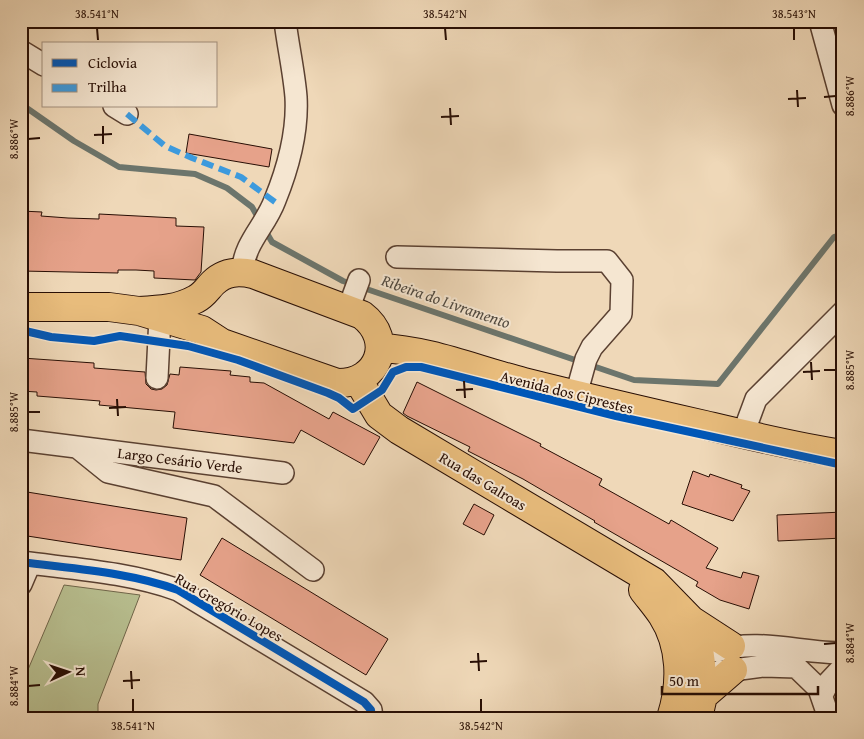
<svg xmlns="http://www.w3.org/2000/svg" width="864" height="739" font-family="'Gentium Book Plus',serif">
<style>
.green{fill:#b8bf90;stroke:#70664a}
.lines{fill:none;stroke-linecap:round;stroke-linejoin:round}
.stream{stroke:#6c756c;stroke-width:6}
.building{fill:#e6a28a;stroke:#280e04}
.minor-casing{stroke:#5a4031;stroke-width:24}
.major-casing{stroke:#280e04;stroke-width:30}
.minor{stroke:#f5e6d1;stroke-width:21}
.major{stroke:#e8bc7c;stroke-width:28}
.quiet{stroke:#3d9add;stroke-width:6;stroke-dasharray:12 6;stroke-linecap:butt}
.cycleway-casing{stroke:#f5e6d1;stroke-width:11}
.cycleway{stroke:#0057b8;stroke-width:8}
.ticks{fill:none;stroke:#280e04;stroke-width:2}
.labels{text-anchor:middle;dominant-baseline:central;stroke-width:4;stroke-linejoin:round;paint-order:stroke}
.street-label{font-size:15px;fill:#280e04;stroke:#f5e6d1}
.water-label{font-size:16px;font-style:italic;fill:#504a41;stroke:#f5e6d1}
.neatline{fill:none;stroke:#280e04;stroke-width:2}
.ticks-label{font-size:12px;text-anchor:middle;fill:#280e04}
</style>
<rect width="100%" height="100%" fill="#efd8b8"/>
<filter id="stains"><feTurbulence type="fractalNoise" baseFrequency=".004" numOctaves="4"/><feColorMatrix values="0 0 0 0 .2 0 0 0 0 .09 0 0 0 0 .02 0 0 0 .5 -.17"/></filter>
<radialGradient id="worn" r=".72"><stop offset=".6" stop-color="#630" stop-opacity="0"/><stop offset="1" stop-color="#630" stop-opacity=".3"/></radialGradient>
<path class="green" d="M64 585 140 595 98 704V718H21V686Z"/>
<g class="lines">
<path class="stream" d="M21 104 74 141 119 167 195 174 227 188 252 207 260 221
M265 230 272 242 343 281 634 380 718 384 834 237 843 234"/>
</g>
<path class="building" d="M189 134 272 149 269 167 186 153Z
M21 211 42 212 41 216 68 218 99 219V214L176 218V226L204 227 201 272 195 280 154 278V271L136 270H118V273L21 271Z
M22 358 94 363V368L145 372 146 384 151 389 156 390 162 389 167 385 170 374 179 375 180 367 231 371 230 375 250 377V382L264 383 329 419 333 412 380 437 364 465 301 430 294 443 173 428 175 412 99 405 100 401 37 396V392L21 391Z
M417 382 541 444 540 446 602 479 599 485 669 524 671 520 718 548 706 568 741 578 743 572 759 576 749 609 720 600 696 586 698 582 594 522 595 521 523 479 468 451 470 447 407 416 403 413Z
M693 471 709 477 710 474 742 485 741 488 750 491 733 521 682 504Z
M21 491 187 518 181 560 21 535Z
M474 504 494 515 484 535 463 524Z
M843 512V538L778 541 777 515Z
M222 538 388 639 366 675 200 575Z"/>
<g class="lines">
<defs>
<path id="minor" d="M820 21 843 105
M21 51 44 65
M114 106 127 114
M397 257 557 261H607L622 280 621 314 592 347 586 359 576 395
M242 272C245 241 265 227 275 200 288 168 298 132 296 97 294 72 288 46 285 21
M348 310 359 280
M157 378 160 317
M743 434 756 399 843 312
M21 440 283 473
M77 447 108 472 214 496 313 570
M21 562C74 569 128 572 178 590L364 702 371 710 372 718
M21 584 30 563
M717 651C757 638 801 653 843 653
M787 658 819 689 829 718
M718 672 764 666 796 667
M822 695 828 683 843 667"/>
<path id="major" d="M21 307H109L139 311 202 330 222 343 337 383C379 384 395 340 362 315L253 274C239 271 225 271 213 283 207 289 204 295 196 299 178 309 160 310 139 311
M380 348C430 350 476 370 524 382 584 397 644 411 705 425 751 436 796 447 843 454
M358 380 379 415 399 430 654 582 691 620 698 642 701 664 703 696 698 718
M643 590C649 598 656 606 662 615 682 646 682 684 671 718
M691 620 731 646
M703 696 733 670"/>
</defs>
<use href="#minor" class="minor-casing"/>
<use href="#major" class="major-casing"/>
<use href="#minor" class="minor"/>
<use href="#major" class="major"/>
<path class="quiet" d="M127 114 165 146 192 158 241 177 275 202"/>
<defs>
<path id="cycleway" d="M21 330 51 337 94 341 120 336 188 346 238 360 328 393 339 398 353 409 382 390 393 372 406 367H421L616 416 843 465
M21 562C74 569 128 572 178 590L364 702 371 710 372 718"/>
</defs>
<use href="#cycleway" class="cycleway-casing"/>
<use href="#cycleway" class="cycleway"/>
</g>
<path class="ticks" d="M97 28 98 40M445 28 446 40M794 28V40M797 90 798 107M824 97 836 96M788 99 806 98M450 108 451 125M441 117 459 116M103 126V144M94 135 112 134M28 139 40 138M811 362 812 380M824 370H836M803 372 820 371M464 381 465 398M456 390 473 389M117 399 118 416M109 408 126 407M28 412H40M824 644 836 643M478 653 479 671M470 662 487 661M131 671 132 689M123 681 140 680M28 686 40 685M133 699V712M481 699V712"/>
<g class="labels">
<g class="street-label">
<text transform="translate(567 392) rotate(14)">Avenida dos Ciprestes</text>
<text transform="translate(180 460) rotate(7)">Largo Cesário Verde</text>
<text transform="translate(483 481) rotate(31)">Rua das Galroas</text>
<text transform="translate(229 607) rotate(30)">Rua Gregório Lopes</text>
</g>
<g class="water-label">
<text transform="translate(446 301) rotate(19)">Ribeira do Livramento</text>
</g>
</g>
<rect width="864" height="739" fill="none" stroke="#efd8b8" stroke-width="55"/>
<rect x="42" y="42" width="175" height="65" fill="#f5e6d1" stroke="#a3907f"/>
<rect x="52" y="59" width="25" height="8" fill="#0057b8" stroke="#a3907f"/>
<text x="88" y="68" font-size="15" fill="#280e04">Ciclovia</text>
<rect x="52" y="84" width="25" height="8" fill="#3d9add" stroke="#a3907f"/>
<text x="88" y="92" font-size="15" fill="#280e04">Trilha</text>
<g transform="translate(68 672) rotate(87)" stroke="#f5e6d1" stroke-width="4" paint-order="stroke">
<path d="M0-4L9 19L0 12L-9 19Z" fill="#280e04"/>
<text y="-8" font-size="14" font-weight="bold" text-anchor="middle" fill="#280e04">N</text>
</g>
<path d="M662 686v8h156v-8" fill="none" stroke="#280e04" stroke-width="2.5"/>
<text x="669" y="686" font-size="15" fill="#280e04" stroke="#f5e6d1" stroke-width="4" paint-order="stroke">50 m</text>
<rect x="28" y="28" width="808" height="684" class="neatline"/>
<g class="ticks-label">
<text x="97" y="18">38.541°N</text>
<text x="445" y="18">38.542°N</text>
<text x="794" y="18">38.543°N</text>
<text transform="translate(850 96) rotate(-90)" y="4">8.886°W</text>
<text transform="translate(14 139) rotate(-90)" y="4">8.886°W</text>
<text transform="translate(850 370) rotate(-90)" y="4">8.885°W</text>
<text transform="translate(14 412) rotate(-90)" y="4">8.885°W</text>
<text transform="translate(850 643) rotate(-90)" y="4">8.884°W</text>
<text transform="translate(14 686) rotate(-90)" y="4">8.884°W</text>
<text x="133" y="730">38.541°N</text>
<text x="481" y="730">38.542°N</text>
</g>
<rect width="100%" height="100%" filter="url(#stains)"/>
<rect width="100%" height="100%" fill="url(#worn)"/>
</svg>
